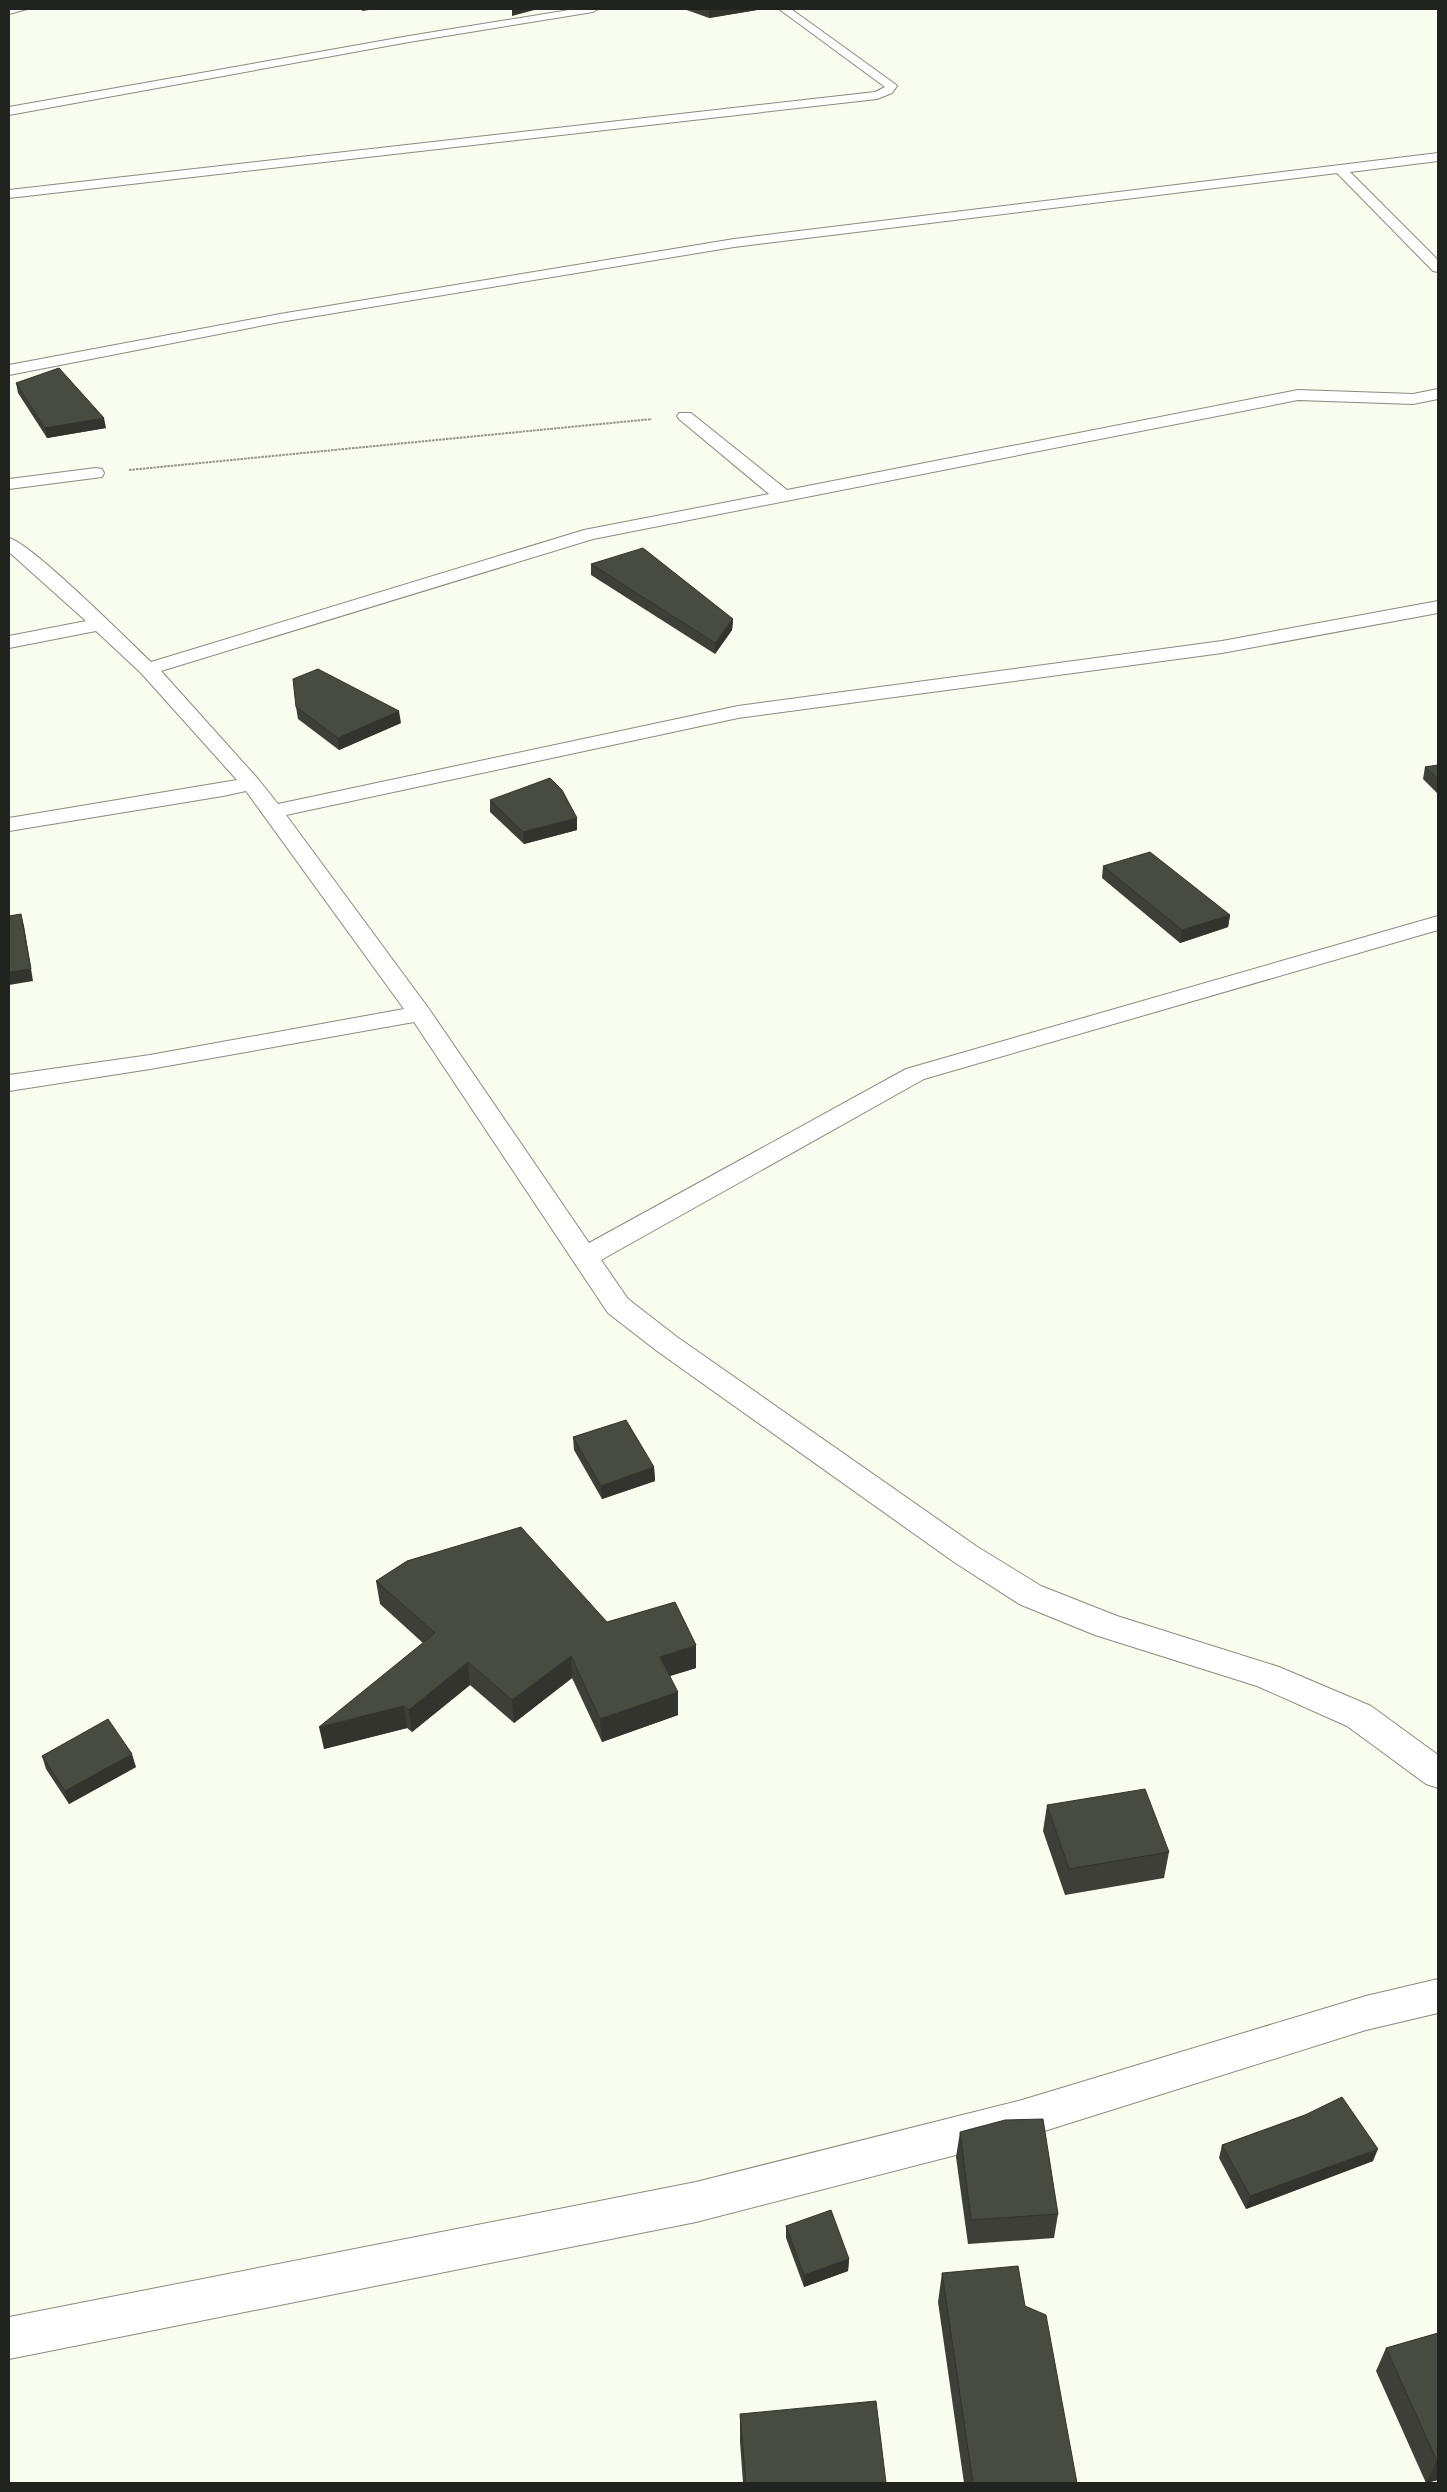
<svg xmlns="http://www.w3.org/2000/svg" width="1447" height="2492" font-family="'Crimson Pro',serif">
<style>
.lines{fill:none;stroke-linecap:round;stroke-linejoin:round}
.minor-casing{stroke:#888c80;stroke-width:2}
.path{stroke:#91948a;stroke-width:2;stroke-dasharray:2.5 1;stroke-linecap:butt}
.minor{fill:#fff;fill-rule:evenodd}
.wall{fill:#3e4037}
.shaded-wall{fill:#32342d}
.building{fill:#484b40;stroke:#32342d}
</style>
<rect width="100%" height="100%" fill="#f9fdef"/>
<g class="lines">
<defs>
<path id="minor" d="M9 9H27L9 14Z
M575 9H598L593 12 409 42 9 115V107L409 36Z
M779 9H791L895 84 897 86 892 93 877 99 9 198V190L875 92 885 87Z
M1438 153V161L1350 172 1438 260V272L1433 271 1337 173 734 247 280 322 9 375V365L280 314 734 239Z
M1438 389V399L1413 404 1298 400 593 539 161 671 258 779 278 804 738 706 1222 641 1438 601V613L1222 653 738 718 286 815 429 1009 589 1243 906 1069 1438 916V930L924 1079 601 1260 628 1299 677 1337 976 1546 1041 1586 1117 1616 1279 1667 1371 1706 1438 1755V1788L1426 1784 1347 1726 1257 1686 1095 1635 1019 1604 954 1562 657 1351 608 1313 414 1022 150 1069 9 1091V1075L150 1055 404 1009 246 791 223 796 9 831V818L237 780 141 673 96 631 9 648V636L86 621 9 552V538C31 543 128 640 151 662L584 530 769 494 679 419 677 416 679 413H691L787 490 1298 390 1413 394Z
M96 468 102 469 104 473 102 477 9 489V479Z
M1438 1979V2013L1366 2030 1022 2138 696 2222 9 2359V2317L696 2182 1022 2100 1366 1996Z"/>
</defs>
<use href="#minor" class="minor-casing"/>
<path class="path" d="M129 470 652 419"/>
<use href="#minor" class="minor"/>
</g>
<path class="wall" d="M684 9H763L709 18Z
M16 383 106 428 47 438 18 393Z
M591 564 733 619 732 630 715 654 591 575Z
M296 707 401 723 339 750 298 719Z
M1438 765V794L1423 779 1425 767Z
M490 800 577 818V830L524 844 490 812Z
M1103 866 1230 915 1228 927 1180 943 1102 878Z
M573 1437 654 1467 655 1481 602 1499 574 1450Z
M376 1581 607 1622 696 1668 670 1676 678 1715 602 1742 572 1678 514 1723 470 1685 412 1732 407 1728 324 1749 423 1643 380 1604Z
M42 1756 136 1767 69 1804 46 1769Z
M1047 1805 1169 1852 1164 1878 1065 1895 1043 1831Z
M1305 2115 1373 2161 1246 2209 1219 2158 1222 2145Z
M960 2132 1058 2214 1054 2238 968 2244 956 2157Z
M786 2226 849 2259 848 2271 804 2287 786 2238Z
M942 2273 1025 2306 1077 2483H964L938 2302Z
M1438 2333V2480L1426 2483 1376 2371 1386 2348Z
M740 2414 886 2483H743L740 2442Z"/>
<path class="shaded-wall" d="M362 9H376L362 11Z
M512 9H538L512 16Z
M709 9H763L709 18Z
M104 418 106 428 47 438 45 428Z
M733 619 732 630 715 654V643Z
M399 711 401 723 339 750 338 738Z
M577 818V830L524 844 523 832Z
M21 914 24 926 33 981 9 985V972Z
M1230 915 1228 927 1180 943 1182 930Z
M654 1467 655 1481 602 1499 601 1486Z
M696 1645V1668L660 1679V1657Z
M571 1656 572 1678 514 1723 512 1700Z
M468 1662 470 1685 412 1732 409 1710Z
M678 1692V1715L602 1742 600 1719Z
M404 1706 407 1728 324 1749 319 1727Z
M132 1754 136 1767 69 1804 65 1791Z
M1378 2149 1373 2161 1246 2209 1250 2196Z
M849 2259 848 2271 804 2287V2275Z
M1437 2461H1438V2480L1426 2483Z"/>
<path class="building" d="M59 368 104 418 45 428 16 383Z
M643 548 733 619 715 643 591 564Z
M318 669 399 711 338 738 296 707 293 679Z
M1438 765V779L1425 767Z
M550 778 562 790 577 818 523 832 490 800Z
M1150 852 1230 915 1182 930 1103 866Z
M21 914 31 969 9 972V916Z
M626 1420 654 1467 601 1486 573 1437Z
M521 1527 607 1622 675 1602 696 1645 660 1657 678 1692 600 1719 571 1656 512 1700 468 1662 409 1710 404 1706 319 1727 435 1633 376 1581 407 1561Z
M108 1719 132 1754 65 1791 42 1756Z
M1145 1789 1169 1852 1069 1869 1047 1805Z
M1342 2097 1378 2149 1250 2196 1222 2145 1305 2115Z
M1043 2119 1058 2214 971 2220 960 2132 1005 2120Z
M831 2210 849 2259 804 2275 786 2226Z
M1018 2266 1025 2306 1046 2315 1077 2483H973L942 2273Z
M1438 2333V2461H1437L1386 2348Z
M876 2401 886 2483H746L740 2414Z"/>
<rect width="1447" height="2492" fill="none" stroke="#21231e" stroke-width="20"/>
</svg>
